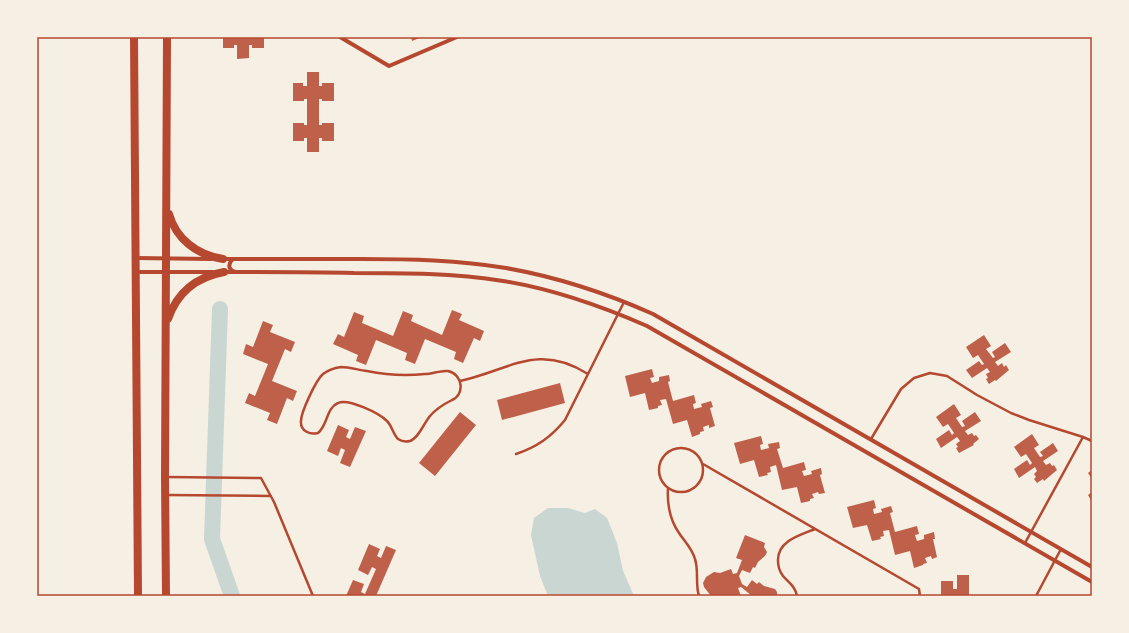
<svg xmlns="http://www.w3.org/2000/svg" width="1129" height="633" font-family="'Work Sans',sans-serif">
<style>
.water{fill:#c9d6d2}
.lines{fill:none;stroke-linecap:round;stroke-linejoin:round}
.river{stroke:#c9d6d2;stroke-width:16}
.building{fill:#bf614a}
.service{stroke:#b5482f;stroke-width:2.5}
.minor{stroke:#b5482f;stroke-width:4}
.trunk{stroke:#b5482f;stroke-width:8}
.neatline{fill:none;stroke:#b5482f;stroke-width:1.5}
</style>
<rect width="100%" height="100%" fill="#f6efe4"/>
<path class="water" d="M548 508H568L585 513 595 509 607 518 617 543 623 571 634 596H548L540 576 531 535 534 518Z"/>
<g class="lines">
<path class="river" d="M220 309 212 539 232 596"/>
</g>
<path class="building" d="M223 37H264V48H252V45H249V58L237 59V45H234V48H223Z
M411 37H422L412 41Z
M307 72H319V86H322V83H334V101H322V99H319V125H322V123H334V141H322V138H319V152H307V138H304V141H293V123H304V125H307V99H304V101H293V83H303V86H307Z
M452 310 462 314 459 320 484 331 480 341 474 338 463 363 454 359 456 352 425 339 415 364 405 360 407 353 376 340 366 365 356 361 358 355 333 344 338 334 344 337 354 312 364 316 362 323 393 336 403 311 413 315 411 321 442 335Z
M263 321 273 325 270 332 295 342 291 352 285 349 272 381 297 391 293 401 287 398 277 424 267 420 270 413 245 403 249 393 255 396 268 364 243 354 246 344 253 347Z
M984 335 991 346 986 349 993 358 995 357 992 352 1005 343 1011 352 995 362 998 366 1002 363 1004 367 1006 365 1009 370 996 381 995 380 989 384 986 379 988 378 986 374 990 372 987 368 972 378 966 370 979 361 982 365 984 364 978 355 973 358 966 347Z
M652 369 654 377 650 378 652 383 659 381V377L669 375 670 381 668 382 673 401 694 395 696 403 693 404 694 409 702 407 701 404 711 401 713 407 710 408 715 426 709 428V425L703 427 704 431 700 432V434L692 437 687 420 673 424 666 399 660 400 662 405 658 406V408L649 410 645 393 630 397 625 376Z
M560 383 565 403 502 420 497 400Z
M954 404 961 415 956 418 962 427 965 426 962 421 975 412 981 421 965 431 968 435 972 433 974 436 976 435 979 439 973 444 974 445 959 453 956 448 958 447 956 444 960 441 957 437 941 448 936 439 949 430 952 435 954 433 948 424 943 427 936 417Z
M460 412 476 425 435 476 419 463Z
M338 425 349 430 346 437 350 439 355 427 366 431 350 467 340 463 345 450 341 448 338 456 327 451Z
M1032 434 1039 445 1034 448 1040 457 1043 456 1040 452 1053 443 1058 451 1043 461 1046 465 1050 463 1052 466 1054 465 1057 470 1044 481 1043 479 1037 483 1034 479 1036 477 1034 474 1037 471 1035 467 1019 478 1014 469 1027 460 1030 465 1032 463 1026 454 1021 457 1014 447Z
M761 436 763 444 760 445 761 450 769 448 768 444 779 442 780 448 777 449 783 468 804 462 806 470 802 471 804 476 812 474 811 471 821 468 822 474 820 475 825 493 819 494 818 492 812 494 814 498 810 499V501L801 503 797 487 782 490 776 465 770 467 771 472 767 473 768 475 759 477 754 460 740 464 734 443Z
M1092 470V479L1088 473Z
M1092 492V502L1088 495Z
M874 500 876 508 873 509 874 514 882 512 881 509 891 506 893 512 890 513 895 532 917 526 919 534 915 535 917 541 924 539V535L934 532 935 539H933L937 557 932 559 931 556 925 558 927 563 923 564V565L914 568 910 551 895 555 889 530 883 531 884 536 880 537 881 539 872 541 867 525 853 528 847 507Z
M745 535 765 543 764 547 767 552 765 556 758 562 755 568 753 567 750 573 742 570 739 576 742 584 747 587 752 580 757 584 759 582 764 586 775 589 777 592V596H752L741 587 738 588 741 596H711L704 587 703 583 706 577 714 572 720 573 731 569 733 574 737 573 742 560 736 558Z
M369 544 380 549 377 556 381 558 386 546 396 550 376 596H346L353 580 364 584 361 592 365 594 376 569 372 567 368 575 358 570Z
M957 575H969V596H941V581H953V589H957Z"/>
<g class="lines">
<path class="service" d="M341 367C350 367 358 370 367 371 386 375 406 376 425 374 432 374 441 370 448 371 463 374 465 395 452 400 444 404 436 409 430 416 424 423 418 439 410 441 406 442 401 441 398 439 393 434 392 426 387 421 379 413 348 398 338 403 326 408 328 425 318 433 310 435 300 431 301 421 301 412 316 380 323 374 328 370 334 368 341 367Z
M460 381C510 370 538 342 588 374
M871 439 901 389 914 378 930 373 947 376 977 395 1011 413 1029 420 1083 437 1092 441
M659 470a22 22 0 1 1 44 0a22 22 0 1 1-44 0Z
M516 454C537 447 551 437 565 420L624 302
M703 464 919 589 920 596
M167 477 261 478 274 502 313 596
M668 488C667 504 670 520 679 533 685 542 692 548 695 559 699 571 695 584 699 596
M167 495 271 496
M1025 543 1083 437
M797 596C795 586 789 583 783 576 780 572 778 567 778 561 777 541 800 535 815 529
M1036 596 1061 549"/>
<path class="minor" d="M340 37 389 66 457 37
M136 258 211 259
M222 259C268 259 315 259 361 259 410 259 458 260 506 268 557 277 606 293 653 314L1092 567
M233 259 231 261C228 266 229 270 235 272
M136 272H213
M224 272C267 272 311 272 354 273 404 273 453 273 503 281 553 289 601 306 647 326L1092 582"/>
<path class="trunk" d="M134 37 138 596
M169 214C176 239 197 255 223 259
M168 319C177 293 196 277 224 272
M166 596 165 477 167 37"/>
</g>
<rect width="1129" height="633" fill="none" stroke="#f6efe4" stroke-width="76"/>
<rect x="38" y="38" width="1053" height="557" class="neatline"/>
</svg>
